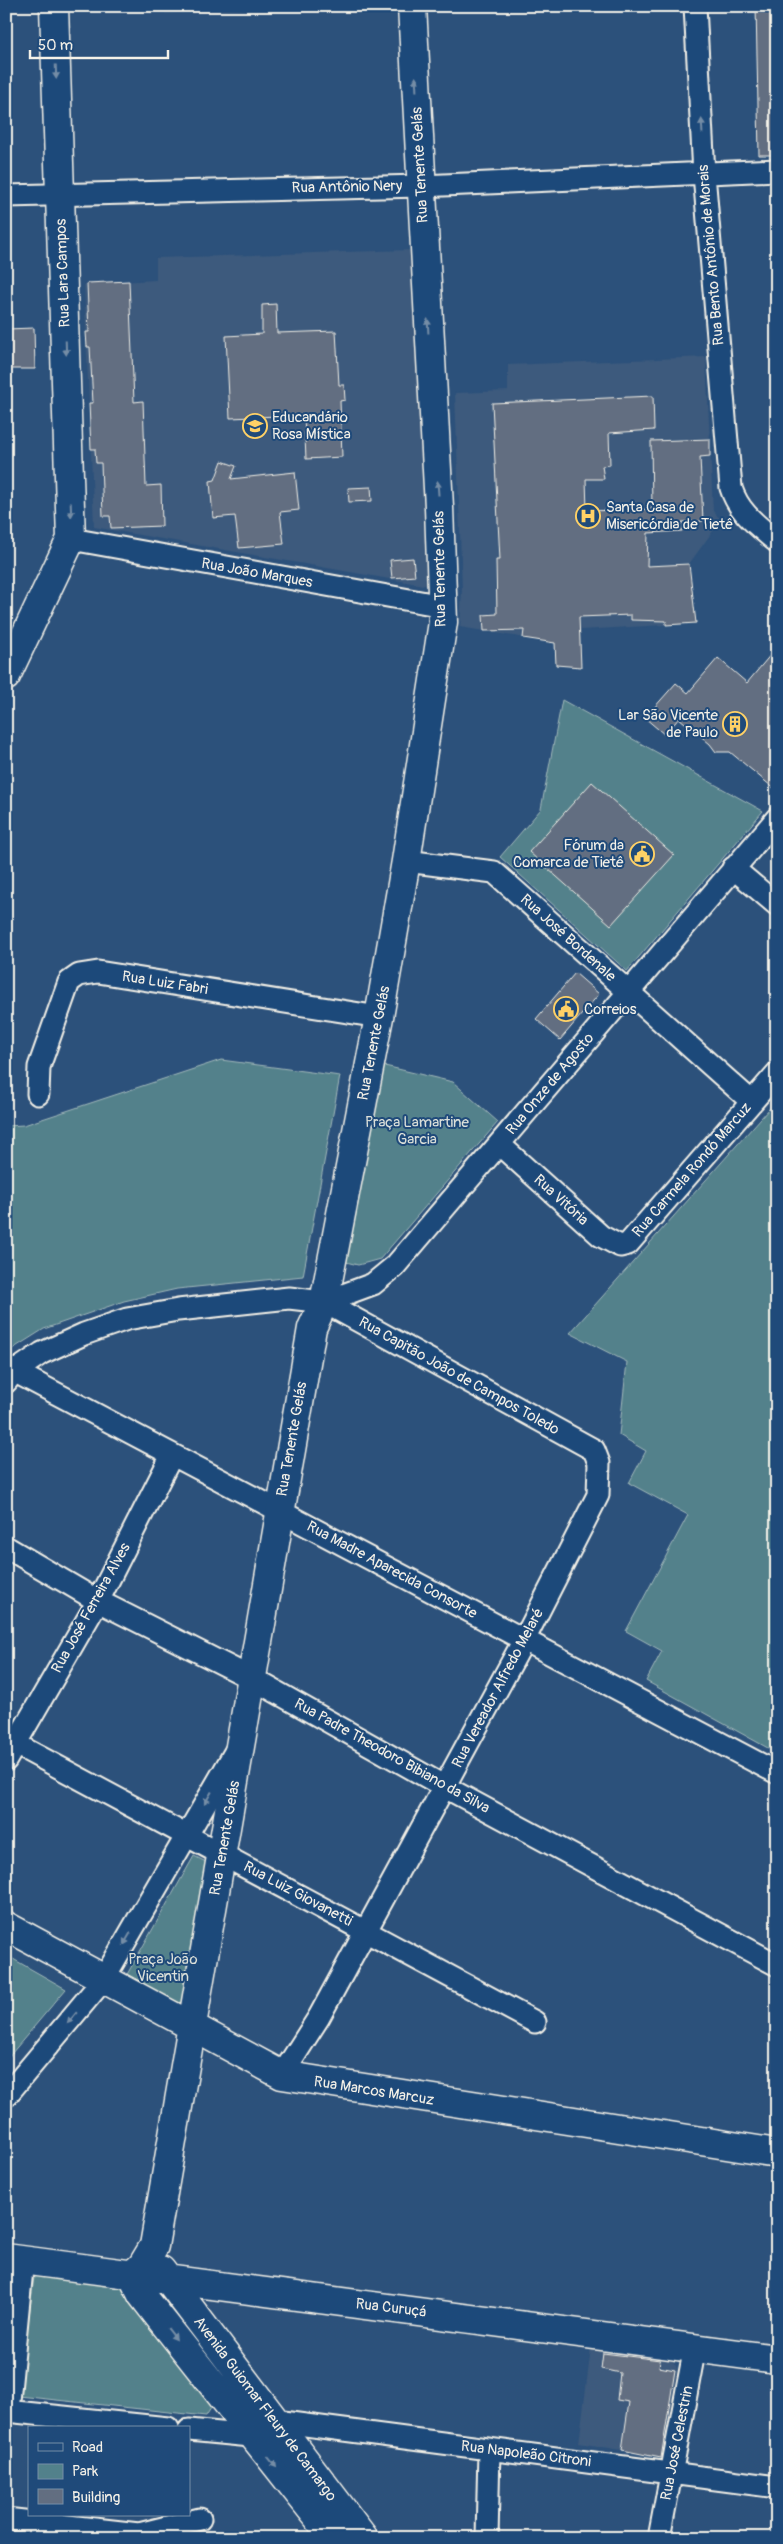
<svg xmlns="http://www.w3.org/2000/svg" width="783" height="2544" font-family="Pangolin,sans-serif">
<style>
.built{fill:#3c5a7d}
.green{fill:#52818b;stroke:#a3b9ba}
.building{fill:#626e81;stroke:#f4f1e8}
.lines{fill:none;stroke-linecap:round;stroke-linejoin:round}
.minor-casing{stroke:#f4f1e8;stroke-width:25}
.tertiary-casing{stroke:#f4f1e8;stroke-width:31}
.minor{stroke:#1f4a7a;stroke-width:21}
.tertiary{stroke:#1f4a7a;stroke-width:28}
.oneway{fill:#748da6}
.labels{text-anchor:middle;dominant-baseline:central;stroke-width:4;stroke-linejoin:round;paint-order:stroke}
.street-label{font-size:15px;fill:#f4f1e8;stroke:#1f4a7a}
.poi-label{font-size:15px;fill:#f4f1e8;stroke:#1f4a7a;text-anchor:start}
.park-label{font-size:15px;fill:#dce0da;stroke:#1f4a7a}
</style>
<rect width="100%" height="100%" fill="#2c517b"/>
<filter id="ink" filterUnits="userSpaceOnUse"><feTurbulence type="fractalNoise" baseFrequency=".02" numOctaves="2"/><feDisplacementMap in="SourceGraphic" scale="10" xChannelSelector="R" yChannelSelector="G"/><feConvolveMatrix kernelMatrix="1 2 1 2 8 2 1 2 1" color-interpolation-filters="sRGB"/></filter>
<g filter="url(#ink)">
<path class="built" d="M165 6H294L165 14Z
M410 250 429 586 94 527 84 284 156 280V258Z
M706 357 713 511 721 520 689 564 696 623 581 630V667L556 665 555 643 460 627 462 589 455 393 508 391V365Z
M591 2348 672 2359 675 2363 678 2372 664 2457 579 2443Z"/>
<path class="green" d="M562 700 763 811 627 971 500 857 541 809Z
M221 1060 340 1076 303 1276 177 1289 124 1301 44 1329 6 1353V1126L24 1125Z
M372 1063 453 1082 498 1122 380 1259 358 1265 338 1260Z
M777 1100V1753L646 1681 662 1651 626 1631 688 1515 629 1483 646 1451 619 1435 627 1362 570 1333Z
M194 1856 208 1863 183 2010 125 1978Z
M6 1955 66 1989 6 2060Z
M35 2269 119 2283 211 2401V2408L206 2416 19 2396Z"/>
<path class="building" d="M756 6H777V155H759Z
M129 281 134 402 143 401 146 486 161 485 162 526 111 528 110 516H103L101 463H96L95 449H91L89 403H93L90 347H87L86 332H89L87 283Z
M276 304 277 333 336 331 339 385H344L345 400 340 401 342 457 306 459 304 415 230 418 226 336 262 334V305Z
M34 328 35 369H6V329Z
M653 396 654 430 609 433 610 465 602 466 604 479H586L587 511 652 509 651 441 710 439V456L700 457 703 521 682 522V531L648 533 647 566 689 564 696 623 666 625V621L631 620V615L579 617 581 667 556 665 555 643 523 638 524 630 484 631 483 615 497 614 496 560H500L492 403Z
M222 461 236 466 231 479 295 472 299 510 280 512 284 544 239 548 235 516 213 518 210 481 215 480Z
M371 487 372 501 349 502 348 488Z
M413 558 415 576 392 578 390 560Z
M777 647V791L730 752H716L710 744 679 718 665 735 645 718 676 683 688 693 718 658 747 683Z
M592 782 674 855 611 925 529 852Z
M575 973 599 994 560 1040 536 1019Z
M603 2353 660 2360 659 2367 675 2370 661 2458 622 2450 629 2402 617 2400 620 2373 601 2369Z"/>
<g class="lines">
<defs>
<path id="minor" d="M695 6 704 174 731 488C739 513 757 525 777 542
M6 196 421 186 777 170
M71 539 443 606
M406 861 494 872 752 1102
M733 868 777 905
M38 1094 39 1067 69 982 79 975 98 972 379 1017
M499 1144 601 1236 620 1246 628 1244 777 1073
M324 1302 373 1284 395 1266 777 818
M6 1367 777 1773
M6 1382 14 1372 42 1353 84 1334 127 1319 178 1310 289 1298 324 1302 594 1450 599 1463 598 1495 524 1640 319 2017 282 2075
M6 1547 98 1601 253 1679 445 1787 777 1965
M6 1739 535 2022
M6 1760 98 1601 172 1455
M6 2096 103 1980 235 1752
M6 2411 168 2428
M8 2411 23 2259
M275 2421 777 2487
M189 2430 251 2436
M6 2519 139 2534 200 2519
M487 2538 489 2450
M659 2538 695 2347"/>
<path id="tertiary" d="M6 676 71 539 54 6
M6 1926 282 2075 777 2153
M6 2258 777 2359
M161 2270 364 2538
M334 2538 156 2313 142 2295 132 2275 142 2266 154 2246 312 1328 324 1302 379 1017 406 861 443 622 439 507 412 6"/>
</defs>
<use href="#minor" class="minor-casing"/>
<use href="#tertiary" class="tertiary-casing"/>
<use href="#minor" class="minor"/>
<use href="#tertiary" class="tertiary"/>
</g>
<defs><path id="oneway-solid" d="M-6-.8H1V-3.2L6.5 0L1 3.2V.8H-6Z" transform="scale(1.25)"/></defs>
<g class="oneway">
<use href="#oneway-solid" transform="translate(56 72) rotate(88)"/>
<use href="#oneway-solid" transform="translate(416 84) rotate(-93)"/>
<use href="#oneway-solid" transform="translate(702 126) rotate(-93)"/>
<use href="#oneway-solid" transform="translate(428 326) rotate(-93)"/>
<use href="#oneway-solid" transform="translate(66 348) rotate(88)"/>
<use href="#oneway-solid" transform="translate(438 488) rotate(-94)"/>
<use href="#oneway-solid" transform="translate(71 510) rotate(88)"/>
<use href="#oneway-solid" transform="translate(208 1798) rotate(120)"/>
<use href="#oneway-solid" transform="translate(127 1939) rotate(120)"/>
<use href="#oneway-solid" transform="translate(72 2018) rotate(130)"/>
<use href="#oneway-solid" transform="translate(172 2334) rotate(52)"/>
<use href="#oneway-solid" transform="translate(272 2462) rotate(51)"/>
</g>
</g>
<defs>
<symbol id="school-ring" viewBox="-11 -11 22 22"><circle r="9.5" fill="#1f4a7a" stroke="#ffd166" stroke-width="1.5"/><path d="M0-5L7-2L0 1L-7-2ZM-4 1L0 2.5L4 1V4Q0 6-4 4Z" fill="#ffd166"/></symbol>
<symbol id="hospital-ring" viewBox="-11 -11 22 22"><circle r="9.5" fill="#1f4a7a" stroke="#ffd166" stroke-width="1.5"/><path d="M-5-5h3v3.5h4V-5h3V5h-3V1.5h-4V5h-3Z" fill="#ffd166"/></symbol>
<symbol id="building-ring" viewBox="-11 -11 22 22"><circle r="9.5" fill="#1f4a7a" stroke="#ffd166" stroke-width="1.5"/><path d="M-4-6H4V6H1V3H-1V6H-4ZM-2.5-4.3h1.7v1.8h-1.7ZM.8-4.3h1.7v1.8H.8ZM-2.5-1h1.7V.8h-1.7ZM.8-1h1.7V.8H.8Z" fill="#ffd166"/></symbol>
<symbol id="civic-ring" viewBox="-11 -11 22 22"><circle r="9.5" fill="#1f4a7a" stroke="#ffd166" stroke-width="1.5"/><path d="M-.6-6.5H3V-4.5H.6V-3L4-1V1h2V6H-6V1h2V-1L-.6-3ZM-1.2 2.5V6h2.4V2.5Z" fill="#ffd166"/></symbol>
</defs>
<g fill-rule="evenodd">
<use href="#school-ring" x="241" y="412" width="28" height="28"/>
<use href="#hospital-ring" x="574" y="502" width="28" height="28"/>
<use href="#building-ring" x="721" y="710" width="28" height="28"/>
<use href="#civic-ring" x="628" y="840" width="28" height="28"/>
<use href="#civic-ring" x="552" y="995" width="28" height="28"/>
</g>
<g class="labels">
<g class="street-label">
<text transform="translate(420 165) rotate(-93)">Rua Tenente Gelás</text>
<text transform="translate(347 187) rotate(-1)">Rua Antônio Nery</text>
<text transform="translate(711 255) rotate(-95)">Rua Bento Antônio de Morais</text>
<text transform="translate(63 273) rotate(-92)">Rua Lara Campos</text>
<text transform="translate(440 569) rotate(-91)">Rua Tenente Gelás</text>
<text transform="translate(257 573) rotate(10)">Rua João Marques</text>
<text transform="translate(568 938) rotate(42)">Rua José Bordenale</text>
<text transform="translate(165 983) rotate(9)">Rua Luiz Fabri</text>
<text transform="translate(374 1043) rotate(-79)">Rua Tenente Gelás</text>
<text transform="translate(550 1084) rotate(-50)">Rua Onze de Agosto</text>
<text transform="translate(692 1170) rotate(-49)">Rua Carmela Rondó Marcuz</text>
<text transform="translate(561 1200) rotate(42)">Rua Vitória</text>
<text transform="translate(459 1376) rotate(29)">Rua Capitão João de Campos Toledo</text>
<text transform="translate(292 1439) rotate(-80)">Rua Tenente Gelás</text>
<text transform="translate(392 1570) rotate(28)">Rua Madre Aparecida Consorte</text>
<text transform="translate(91 1608) rotate(-61)">Rua José Ferreira Alves</text>
<text transform="translate(498 1688) rotate(-62)">Rua Vereador Alfredo Melaré</text>
<text transform="translate(392 1756) rotate(29)">Rua Padre Theodoro Bibiano da Silva</text>
<text transform="translate(225 1838) rotate(-80)">Rua Tenente Gelás</text>
<text transform="translate(298 1894) rotate(28)">Rua Luiz Giovanetti</text>
<text transform="translate(374 2091) rotate(9)">Rua Marcos Marcuz</text>
<text transform="translate(391 2308) rotate(7)">Rua Curuçá</text>
<text transform="translate(265 2409) rotate(53)">Avenida Guiomar Fleury de Camargo</text>
<text transform="translate(677 2443) rotate(-79)">Rua José Celestrin</text>
<text transform="translate(526 2454) rotate(7)">Rua Napoleão Citroni</text>
</g>
<g class="poi-label">
<text x="272" y="417">Educandário<tspan x="272" dy="17">Rosa Mística</tspan></text>
<text x="606" y="507">Santa Casa de<tspan x="606" dy="17">Misericórdia de Tietê</tspan></text>
<text x="718" y="715" text-anchor="end">Lar São Vicente<tspan x="718" dy="17">de Paulo</tspan></text>
<text x="624" y="845" text-anchor="end">Fórum da<tspan x="624" dy="17">Comarca de Tietê</tspan></text>
<text x="584" y="1009">Correios</text>
</g>
<g class="park-label">
<text x="417" y="1122">Praça Lamartine<tspan x="417" dy="17">Garcia</tspan></text>
<text x="163" y="1959">Praça João<tspan x="163" dy="17">Vicentin</tspan></text>
</g>
</g>
<rect width="783" height="2544" fill="none" stroke="#1f4a7a" stroke-width="25"/>
<rect x="12" y="12" width="758" height="2519" fill="none" stroke="#f4f1e8" stroke-width="2" filter="url(#ink)"/>
<rect x="28" y="2426" width="162" height="90" fill="#1f4a7a" stroke="#748da6"/>
<rect x="38" y="2443" width="25" height="8" fill="#1f4a7a" stroke="#748da6"/>
<text x="72" y="2452" font-size="15" fill="#f4f1e8">Road</text>
<rect x="38" y="2464" width="25" height="15" fill="#52818b" stroke="#748da6"/>
<text x="72" y="2476" font-size="15" fill="#f4f1e8">Park</text>
<rect x="38" y="2489" width="25" height="15" fill="#626e81" stroke="#748da6"/>
<text x="72" y="2502" font-size="15" fill="#f4f1e8">Building</text>
<path d="M30 50v8h138v-8" fill="none" stroke="#f4f1e8" stroke-width="2.5"/>
<text x="38" y="50" font-size="15" fill="#f4f1e8" stroke="#1f4a7a" stroke-width="4" paint-order="stroke">50 m</text>
</svg>
